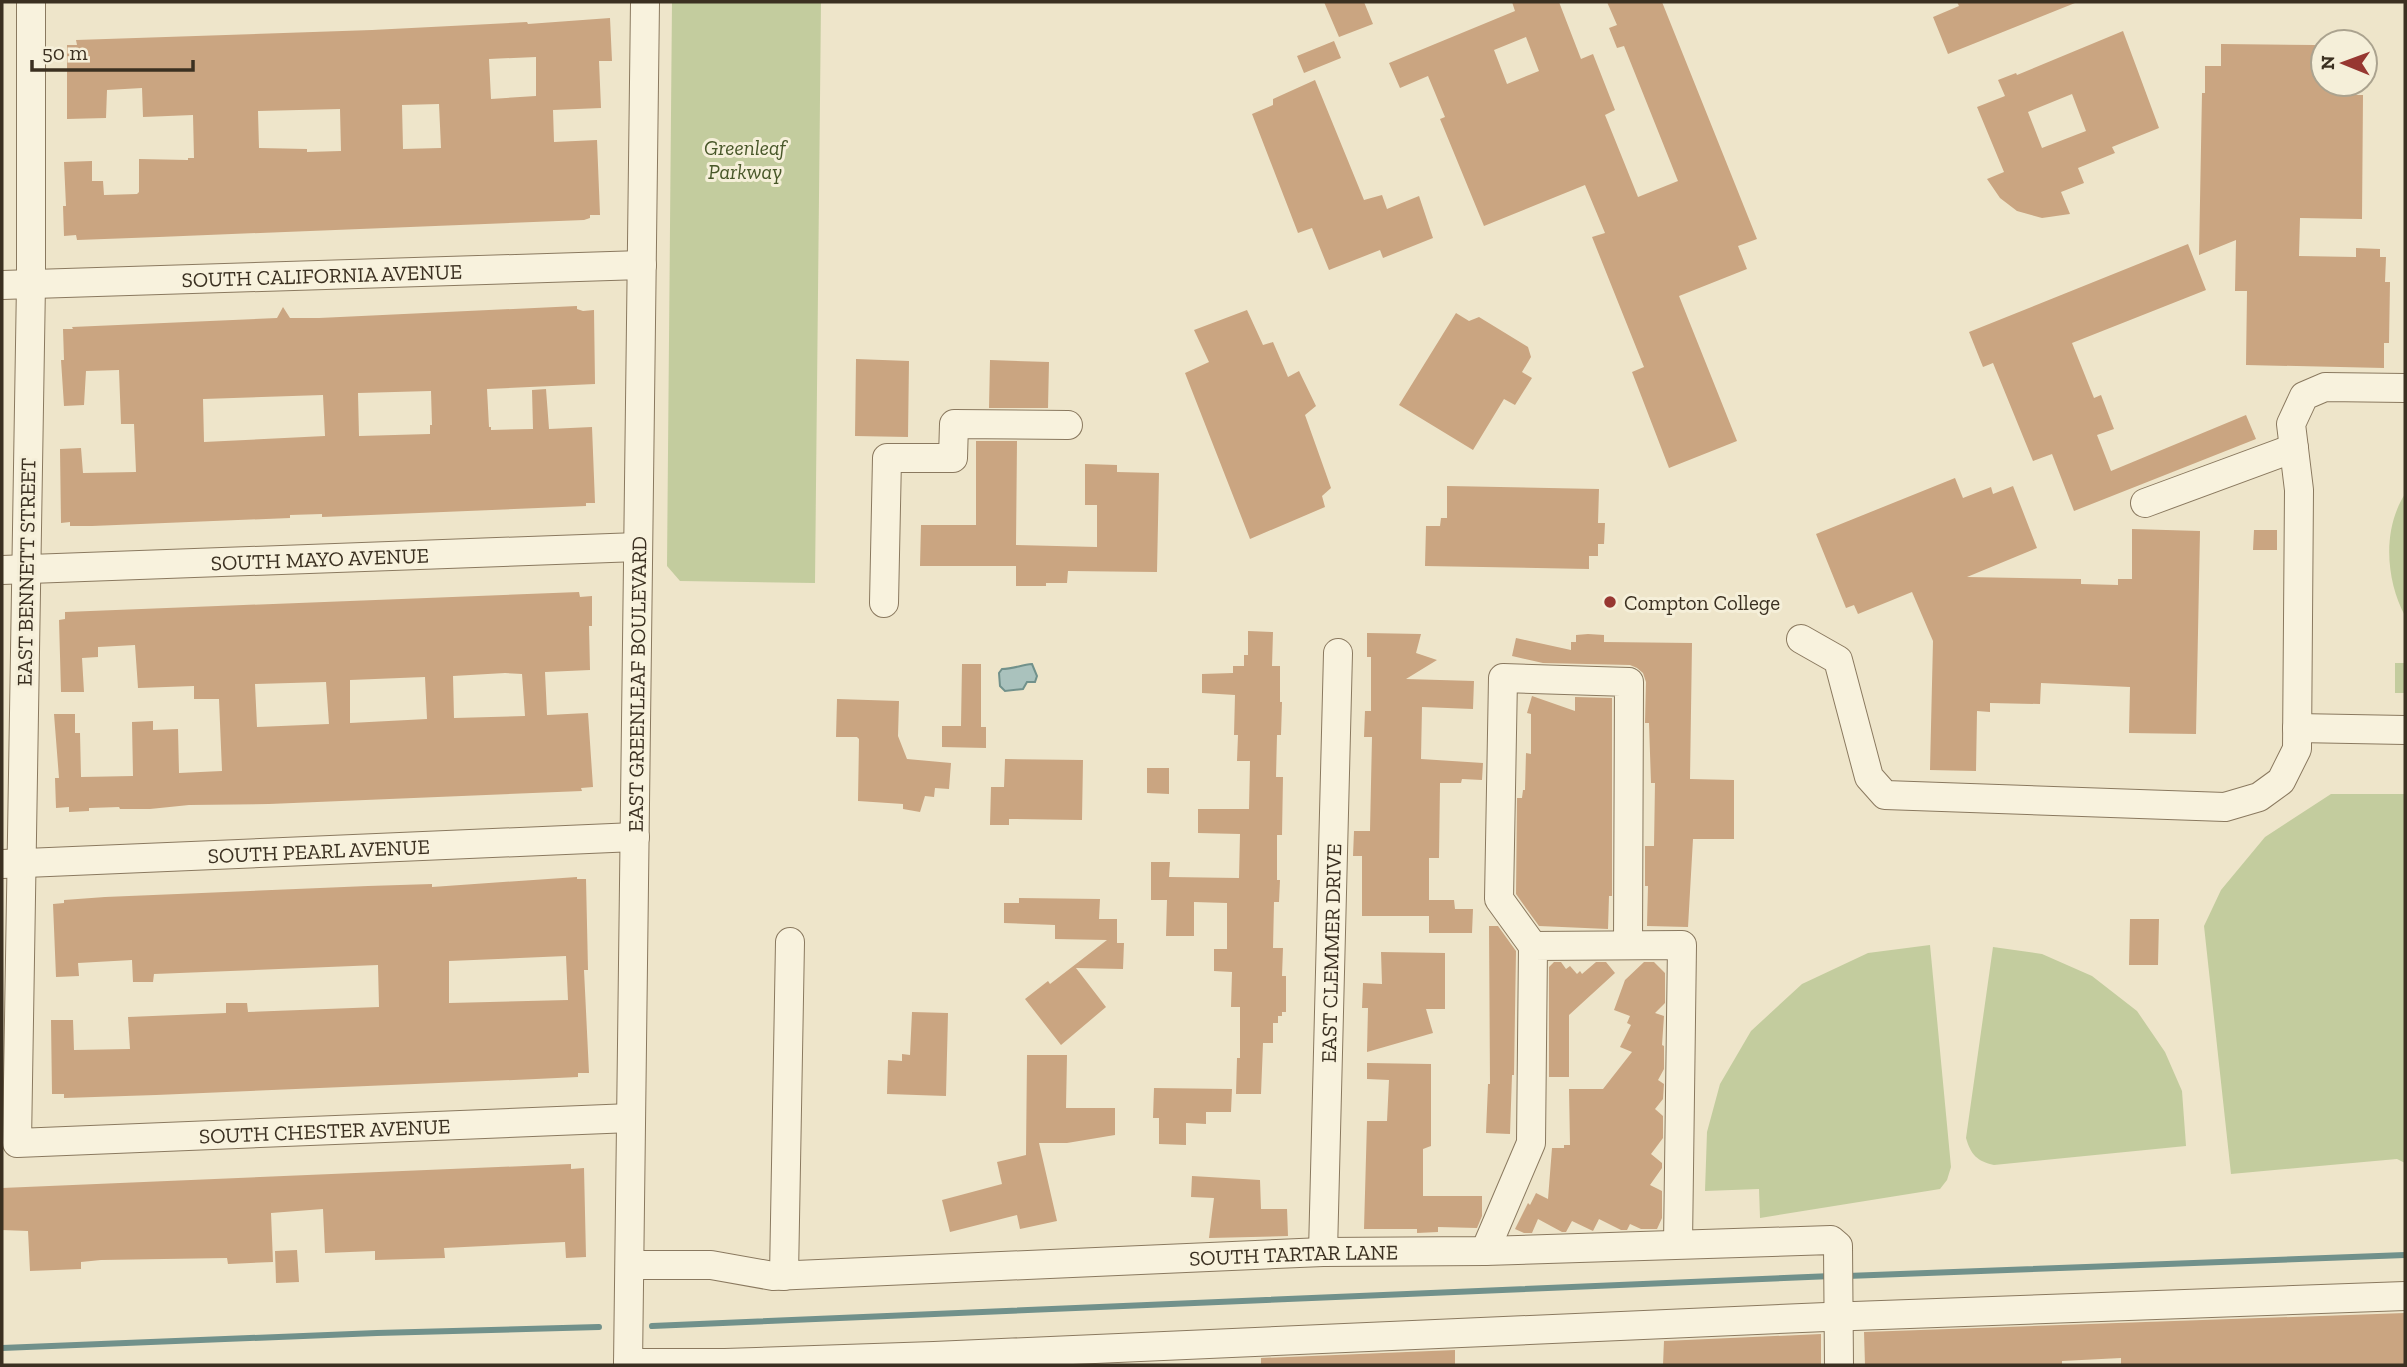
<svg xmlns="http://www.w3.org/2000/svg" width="2407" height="1367" font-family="'Zilla Slab',serif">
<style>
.green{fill:#c3cc9e}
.water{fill:#aac2bd;stroke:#71918b;stroke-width:2}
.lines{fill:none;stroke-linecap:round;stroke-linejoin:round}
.stream{stroke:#71918b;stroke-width:6}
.building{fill:#caa581;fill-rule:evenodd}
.minor-casing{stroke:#8a795f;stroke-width:30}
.minor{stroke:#f8f2dd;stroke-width:28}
.poi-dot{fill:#973731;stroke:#f5efd9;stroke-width:2.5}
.labels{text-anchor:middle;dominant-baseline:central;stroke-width:6;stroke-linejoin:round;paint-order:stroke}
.park-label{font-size:21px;font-style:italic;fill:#485729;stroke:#f5efd9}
.street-label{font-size:21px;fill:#3b3021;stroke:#f5efd9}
.poi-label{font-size:21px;fill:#3b3021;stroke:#f5efd9;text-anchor:start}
</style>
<rect width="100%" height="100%" fill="#eee5ca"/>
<path class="green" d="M672 2H821L815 583 680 581 667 566Z
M2405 494V616C2386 580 2382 530 2405 494Z
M2395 663H2405V693H2395Z
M2331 794H2405V1163L2397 1159 2231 1174 2204 926 2221 890 2265 837Z
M1930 945 1951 1167 1947 1180 1940 1189 1760 1218 1759 1189 1705 1191 1707 1132 1720 1084 1751 1031 1802 984 1868 953Z
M1993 947 2042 954 2092 976 2137 1011 2165 1052 2182 1091 2186 1146 1994 1165C1977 1161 1971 1155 1966 1138Z"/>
<path class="water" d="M1032 664 1037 676 1035 682H1027L1023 689 1005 691 1000 686 999 673 1002 669C1013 669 1021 665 1032 664Z"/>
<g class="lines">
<path class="stream" d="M1847 1276 2405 1255
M652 1326 1832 1276
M2 1348 377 1333 599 1327"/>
</g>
<path class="building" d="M1324 2H1364L1373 24 1339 37Z
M1512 2H1559L1581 59 1593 54 1615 110 1605 115 1638 197 1678 181 1624 46 1617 48 1609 28 1617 25 1607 2H1662L1757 239 1738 246 1747 269 1679 296 1737 441 1669 468 1632 372 1644 367 1592 237 1605 233 1585 185 1484 226 1440 119 1445 117 1428 76 1400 88 1389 63 1515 11ZM1526 37 1539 71 1507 84 1494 50Z
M1957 2H2075V3L1948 54 1933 17 1959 6Z
M610 18 612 61H599L601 108 553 110 554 142 597 140 600 215H590V218L584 220 159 237 77 240 76 235 64 236 63 206H66L64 162 92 161V181H103L104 195 137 194 139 192V159L188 160V158H194L193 115 143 117 142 88 107 90 106 118 67 119V45H77L76 40 372 30 527 22 528 24ZM536 57V96L491 99 489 59ZM439 104 441 148 403 149 402 105ZM340 109 341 151 307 152V149L259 148 258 111Z
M2123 31 2159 128 2112 147 2115 153 2078 168 2084 183 2061 192 2070 214 2042 218 2017 211 2000 198 1987 179 2004 172 1977 107 2005 96 1998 80 2016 73 2017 75ZM2072 94 2086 131 2042 148 2028 112Z
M1334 41 1341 58 1304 73 1297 56Z
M2221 44 2315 45 2314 67H2323V84H2334V95H2363L2362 219 2300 218 2299 256 2356 257V248L2380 249V257H2386L2385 282H2390L2389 343H2384V368L2246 365 2247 291H2235L2236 240 2199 255 2202 93H2205V66H2221Z
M1315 80 1364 200 1382 195 1387 209 1419 196 1433 238 1383 258 1380 250 1329 270 1312 228 1298 233 1252 114 1273 105V99Z
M2188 244 2206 290 2072 343 2094 398 2101 395 2114 429 2097 435 2111 471 2246 415 2256 439 2074 511 2052 454 2033 461 1993 363 1983 367 1969 332Z
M577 306V309L583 311 594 310 595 384 487 389 489 427H491V430L533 429 532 390 546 389 549 429 592 427 595 503H586V506L322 517V514L290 515V518L92 526H70V522L61 523 60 449 81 448 83 473 136 472 134 424H121L119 370 86 371 84 405 64 406 61 360H64L63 329H73L72 327 277 318 283 307 290 318H319ZM431 391 432 425H430V434L359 436 358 393ZM323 395 325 436 204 442 203 399Z
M1247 310 1263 345 1273 342 1288 377 1299 371 1316 406 1305 415 1331 488 1322 496 1325 507 1250 539 1185 373 1209 362 1194 330Z
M1456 313 1469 321 1479 317 1528 347 1531 357 1522 372 1532 378 1515 405 1504 399 1473 450 1399 405Z
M856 359 909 361 908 437 855 436Z
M990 360 1049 362 1048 408H989Z
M976 441H1017L1016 545 1097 547V505H1085V464L1117 465V472L1159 473 1157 572 1068 571 1067 583H1046V586H1016V566H920L921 525H976Z
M1955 478 1963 498 1991 487 1993 494 2013 486 2037 548 1967 577 2081 579V584L2118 585V579H2132V529L2200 531 2196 734 2129 733 2130 687 2041 683 2040 704 1990 703V712L1977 711 1976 771 1930 770 1933 641 1912 592 1858 614 1854 605 1846 608 1816 534Z
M1447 486 1599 489 1598 523H1605L1604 544H1598V556H1589V569L1425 566 1426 526H1440L1441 518H1447Z
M2254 530H2277V550H2253Z
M579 592 580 597 592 596V626H589L590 670 545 672 547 715 588 713 593 787 581 788 582 791 269 804 189 805 150 809H120L119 807 89 808V811L69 812V807L56 808 55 778H59L54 714H75V733H80L81 777 133 776 132 722 153 721V730L178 729 179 773 222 771 219 699H194V686L138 688 135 645 98 647V657L82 658 84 692H61L59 620 65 619V612ZM505 673 522 674 525 716 454 718 453 676ZM425 677 427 719 350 723V680ZM326 682 329 724 257 727 255 684Z
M1248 631 1273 632 1272 666H1280V702H1282L1281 735H1277L1276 777H1283L1282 835H1277V880H1280L1279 902H1274L1273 948H1283L1282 976H1286V1012H1282V1016H1278V1023H1273V1043H1263L1261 1094H1236L1237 1058H1240V1007H1231L1232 972 1214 971V949H1227V903L1194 902V936H1166L1167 900H1151V862H1170L1169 877 1239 878 1240 834 1198 833V809H1249L1250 761H1237L1238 735H1234L1235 695 1202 693V674L1233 673V666H1244V655H1248Z
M1367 633 1421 634 1416 653 1437 660 1406 679 1474 681 1473 709 1422 707 1421 759 1483 763 1482 780 1462 779 1461 783H1440L1439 858H1429V900H1454L1455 909H1473L1472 933H1429V916H1362V856H1353L1354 831H1370L1372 737H1364L1365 711H1371V657H1367Z
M1588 634 1604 635V642L1692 643 1690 779 1734 780V839H1693L1688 927 1647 926 1648 886H1645V846H1654L1655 783H1651L1649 723H1645L1646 682 1643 673 1637 668 1630 665 1543 663 1512 656 1516 638 1571 650V642H1576V635Z
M962 664H981V727H986V748L942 747V726H961Z
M1532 696 1575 711V697L1612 698V896H1609L1608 929 1539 926 1516 894 1517 798H1522L1523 790H1525L1526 753 1531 754V714L1527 713Z
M837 699 899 701 898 736 907 759 951 763 949 789 935 788 934 797 925 796 920 812 903 809V804L858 801 859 739 857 737H836Z
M1005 759 1083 760 1082 820 1009 819V825H990L991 787H1004Z
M1147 768H1169V794L1147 793Z
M577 877V879H586L588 970H584L589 1073H578V1077L536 1079 156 1095 64 1098V1094H52L51 1020H73L74 1050 130 1049 128 1017 226 1013V1003H247L248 1012 379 1007 378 965 154 974 153 982H133L132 960 78 963 79 976 56 977 53 904 64 903V900L105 897 368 886 432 884V887ZM566 956 568 1000 449 1003V961Z
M1019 898 1100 899 1099 919H1117V943H1124L1123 969 1076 968 1106 1007 1061 1045 1025 999 1048 981 1050 984 1107 940 1055 939V925L1004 923V903H1019Z
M2130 919H2159L2158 965H2129Z
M1489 926H1498L1516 951 1514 1075H1512L1510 1134 1486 1133 1488 1084H1490Z
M1381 952 1445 953V1009H1426L1433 1033 1367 1052 1368 1008H1362L1363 983 1382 984Z
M1554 962H1561L1566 969 1570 966 1577 974 1580 971 1582 974 1596 962H1606L1615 973 1569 1015V1077H1549V967Z
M1644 962H1654L1665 973V1003L1655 1013 1664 1016 1662 1045 1664 1046V1069L1658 1080 1664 1084 1663 1099 1655 1109 1663 1116V1138L1651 1154 1662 1163V1168L1650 1185 1662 1191V1218L1657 1229H1641L1630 1224 1627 1230H1621L1599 1219 1593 1231 1572 1221 1566 1232H1562L1538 1219 1532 1233H1524L1515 1229 1528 1203 1530 1205 1536 1193 1548 1199 1552 1148H1564V1145H1570L1569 1089H1603L1632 1052 1620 1047 1631 1025 1627 1023 1630 1016 1614 1010 1625 980Z
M912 1012 948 1013 946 1096 887 1094 888 1060 902 1061V1054L910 1055Z
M1027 1055H1067L1066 1108H1115V1135L1067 1143H1039L1057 1221 1020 1229 1017 1215 950 1232 942 1200 1002 1184 997 1162 1026 1155Z
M1367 1063 1431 1064V1146L1423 1149V1196H1482V1216L1477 1228 1438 1227V1232L1417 1233V1229H1364L1367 1121H1387L1389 1080 1367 1079Z
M1154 1088 1232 1089 1231 1112H1206V1124L1186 1123V1145L1159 1144V1118H1153Z
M571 1164V1169L584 1168 586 1257 566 1258 565 1242 444 1248 445 1258 375 1260V1251L325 1253 323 1209 271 1213 273 1262 228 1264 227 1258 101 1260 81 1262V1269L30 1271 28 1231 2 1230V1188Z
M1192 1176 1260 1180 1261 1209H1287L1288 1236 1209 1238 1214 1198 1191 1197Z
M297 1250 299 1282 276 1283 275 1251Z
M2405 1313V1365H2121V1358L2062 1361V1365H1865L1864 1332Z
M1821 1334V1365H1663L1664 1341Z
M1455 1350V1365H1261V1358Z"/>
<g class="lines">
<defs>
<g id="minor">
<path id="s1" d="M31 2V283L17 1143 631 1118"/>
<path id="s2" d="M2 285 642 265"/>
<path d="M2145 503 2294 448"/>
<path id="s3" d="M2 570 638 547"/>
<path d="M884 603 887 458H953L954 424 1068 425"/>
<path d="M1801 639 1838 660 1869 777 1885 795 2225 807 2259 797 2281 781 2297 749 2299 490 2291 424 2304 396 2325 387 2405 388"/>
<path d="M2297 728 2405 730"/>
<path id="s4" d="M2 864 635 837"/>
<path d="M1533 946 1499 899 1503 678 1629 682 1628 945"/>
<path d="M1485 1251 1531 1143 1533 946 1682 945 1678 1244"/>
<path id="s5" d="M1323 1252 1338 653"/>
<path id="s6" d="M630 1265H711L773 1276 1323 1252 1485 1251 1831 1240 1838 1246 1839 1365"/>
<path d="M784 1276 790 942"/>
<path d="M628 1363H725L934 1356 1826 1317 2405 1296"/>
<path id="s7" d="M628 1365 645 2"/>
</g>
</defs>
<use href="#minor" class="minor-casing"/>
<use href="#minor" class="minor"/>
</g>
<circle class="poi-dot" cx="1610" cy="602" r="7"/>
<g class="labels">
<g class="park-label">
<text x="745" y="147">Greenleaf<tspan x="745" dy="24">Parkway</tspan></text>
</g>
<g class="street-label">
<text stroke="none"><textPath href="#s2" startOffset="320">SOUTH CALIFORNIA AVENUE</textPath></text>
<text stroke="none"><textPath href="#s3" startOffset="318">SOUTH MAYO AVENUE</textPath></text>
<text transform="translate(26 572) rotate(-89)">EAST BENNETT STREET</text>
<text stroke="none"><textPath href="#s7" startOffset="681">EAST GREENLEAF BOULEVARD</textPath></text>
<text stroke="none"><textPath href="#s4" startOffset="317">SOUTH PEARL AVENUE</textPath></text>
<text stroke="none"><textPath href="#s5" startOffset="299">EAST CLEMMER DRIVE</textPath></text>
<text stroke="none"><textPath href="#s1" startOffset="1449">SOUTH CHESTER AVENUE</textPath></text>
<text stroke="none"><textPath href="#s6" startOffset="665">SOUTH TARTAR LANE</textPath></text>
</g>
<g class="poi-label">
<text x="1624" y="602">Compton College</text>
</g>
</g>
<rect width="2407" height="1367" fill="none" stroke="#3b3021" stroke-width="7"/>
<g transform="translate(2344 63) rotate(271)"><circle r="33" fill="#f5efd9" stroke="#aba38f" stroke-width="2"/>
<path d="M0-5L12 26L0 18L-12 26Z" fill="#973731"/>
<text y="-10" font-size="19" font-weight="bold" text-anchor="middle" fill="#3b3021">N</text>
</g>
<path d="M32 60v10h161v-10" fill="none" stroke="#3b3021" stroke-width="3.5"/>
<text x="42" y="60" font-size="21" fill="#3b3021" stroke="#f5efd9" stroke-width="5" paint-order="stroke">50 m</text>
</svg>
